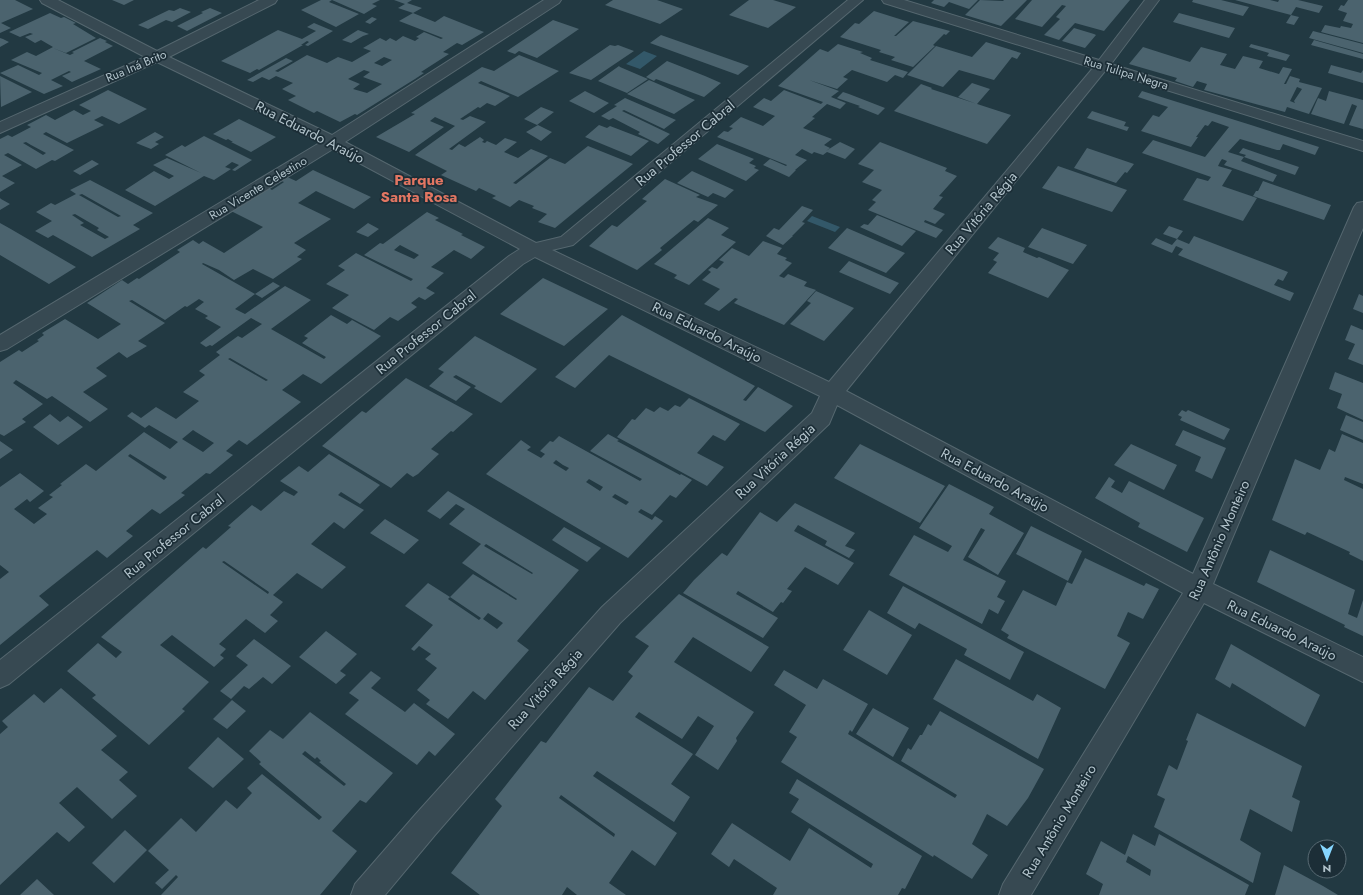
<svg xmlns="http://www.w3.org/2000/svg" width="1363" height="895" font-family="Jost,sans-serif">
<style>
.water{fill:#335869}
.building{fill:#4b636e;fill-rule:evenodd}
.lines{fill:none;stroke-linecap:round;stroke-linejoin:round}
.minor-casing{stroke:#55676f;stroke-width:2}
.minor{fill:#374952;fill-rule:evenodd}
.labels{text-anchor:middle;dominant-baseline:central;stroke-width:3.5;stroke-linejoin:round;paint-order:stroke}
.far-street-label{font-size:12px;fill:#b3c4cc;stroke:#1c2e37}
.street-label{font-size:14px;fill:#b3c4cc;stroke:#1c2e37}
.far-district-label{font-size:15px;font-weight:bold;fill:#e27662;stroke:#1c2e37}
</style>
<rect width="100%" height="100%" fill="#223942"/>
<path class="water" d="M644 51 657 56 640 69 626 64Z
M812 216 840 227 835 232 807 221Z"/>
<path class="building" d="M0 0H15L33 9 1 23 11 28 0 33Z
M112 0H134L124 5Z
M321 0H380L372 4 377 6 364 14 332 0 329 2 359 14 336 27 301 10Z
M394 0H412L407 3 422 8 413 13 435 22 444 16 484 32 462 45 457 43 443 52 449 54 421 72 424 73 415 79 357 115 355 114 340 122 317 111 314 113 288 100 296 96 282 89 293 83 276 76 269 80 262 77 253 82 247 80 286 58 293 61 275 71 278 72 307 55 327 63 338 57 352 62 371 51 363 48 380 38 386 41 390 38 396 41 403 36 415 41 419 38 416 37 424 32 441 39 443 38 399 21 413 13 398 8 405 4ZM384 57 392 60 382 66 374 63ZM364 70 370 72 363 77 382 84 367 93 353 89 360 84 348 79Z
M613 0H657L683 9 660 24 605 5Z
M749 0H773L796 7 768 28 729 15Z
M934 0H978L969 9 949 2 944 7 931 3Z
M980 0 1003 1 1004 0H1027L1001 26 965 15Z
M1032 0H1130L1104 31 1075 23 1059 40 1044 35 1060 19 1056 17 1066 6 1062 5 1042 27 1015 19Z
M1193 0H1221L1249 7 1243 16 1192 2Z
M1235 0H1270L1278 2 1279 0H1298L1323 6 1319 13 1296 7 1291 15Z
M1348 0H1363V43L1321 32 1325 25 1340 28 1341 26 1351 28 1353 24 1343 21 1347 13 1338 10 1341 5 1344 6Z
M180 8 191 12 172 22 166 20 148 29 138 25 169 10 174 11Z
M210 8 222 13 187 31 177 26 203 13 201 12Z
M874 11 909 22 894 36H896L913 21 950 31 946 35 944 34 933 45 935 46 913 67 891 60 895 57 879 52 881 50 840 37 855 23 859 24Z
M50 13 61 18 64 17 76 23 73 24 96 38 66 53 53 48 70 55 74 53 72 52 100 38 107 41 105 42 113 46 84 61 101 69 72 82 62 76 71 72 69 71 51 80 63 86 44 94 0 73 18 65 39 75 42 73 11 60 27 52 36 56 53 47 41 40 35 43 25 37 33 34 30 33 20 37 9 32Z
M1179 13 1235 28 1229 38 1173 22Z
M1291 15 1299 17 1294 25 1286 23Z
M372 17 377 19 370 24 365 22Z
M553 20 579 29 537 58 519 51 515 54 507 51Z
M314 23 333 31 308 46 305 45 309 42 307 41 301 45H303L259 70 257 69 250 73 221 61 278 30 302 39 316 31 307 27Z
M1074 28 1094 34 1096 35 1085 48 1062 41Z
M358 30 369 34 363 36 351 43 342 40Z
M1313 31 1363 44V53L1309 38Z
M661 35 749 66 738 75 650 43Z
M0 38 3 39 9 42 0 47Z
M1314 40 1363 54V59L1311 45Z
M986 42 1021 53 1017 59 1012 57 994 80 959 70 943 87 907 75 936 46 972 57Z
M838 44 863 52 860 53 872 58 870 60 908 72 903 78 895 75 887 82 852 70 843 77 848 79 837 89 809 80 839 91 831 97 846 103 840 109 827 104 812 117 815 118 803 128 832 139 824 145 830 148 826 151 840 142 855 149 845 159 827 152 823 155 814 152 812 154 802 149 795 155 807 160 795 170H796L789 177 763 165 770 159 786 166 787 165 717 137 724 131 728 132 733 128 729 127 741 117 763 126 775 116 753 107 764 98 771 101 784 90 821 104 823 102 778 86 820 49 828 52Z
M1251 44 1270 49 1290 55 1286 61 1267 56 1269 53 1249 47Z
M610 45 615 46 618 45 634 51 591 80 569 73Z
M1143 47 1190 62 1201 47 1227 54 1220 65 1235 69 1243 56 1263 61 1259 68 1279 74 1283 67 1292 69 1284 84H1286L1290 76 1300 79 1299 82 1322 88 1309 114 1287 107 1285 112 1204 90 1207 84 1197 81 1193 87 1175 81 1177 78 1129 64ZM1297 87 1302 89 1294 101 1295 103 1290 101Z
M519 55 559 71 518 97 481 81 478 83 510 96 495 106 487 103 480 108 478 107 460 119 463 120 470 116 486 122 449 149 452 150 459 144 465 147 480 137 484 140 482 142 485 143 487 141 496 145 505 138 517 142 504 152 518 158 531 149 548 156 513 183 516 184 550 158 565 164 588 146 633 164 555 228 538 222 547 214 532 208 534 206 519 200 510 207 492 198 496 196 479 188 476 191 441 175 447 171 415 155 455 126 435 117 430 121 444 127 409 152 376 137 415 114 411 113 482 67 494 71Z
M667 61 705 76 721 83 704 97 656 79 654 81 646 77Z
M1331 65 1361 73 1363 70V83L1328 73Z
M619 66 620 67 648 79 627 93 598 81Z
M0 76 32 92 1 107Z
M649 80 695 100 674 114 627 94Z
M972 83 990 89 977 104 958 97Z
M921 84 932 88 931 89 1011 115 987 144 894 111Z
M108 90 147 109 119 124 102 116 94 120 104 125 67 143 46 132 43 134 74 150 55 161 52 160 36 169 8 153 4 155 22 165 2 176 15 183 0 192V139L8 135 12 137 31 127 27 125 46 115 55 120 74 110 83 115 91 111 79 105ZM26 142 31 145 46 153 43 155 23 143Z
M585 91 609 103 594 113 569 101Z
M1142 91 1251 125 1319 147 1315 155 1283 144 1280 150H1277L1240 139 1228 152 1244 157 1241 161 1277 175 1273 182 1224 165 1227 161 1222 159 1220 162 1218 166 1232 170 1222 186 1257 198 1243 221 1183 200 1197 178 1208 181 1211 177 1142 153 1153 140 1205 157 1229 127 1212 121 1208 126 1205 125 1196 137H1198L1191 147 1141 131 1153 115 1159 117 1168 107 1138 97Z
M1329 91 1363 100V129L1349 125 1357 106 1352 104 1344 124 1311 114 1318 98 1326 101Z
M843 92 849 94 885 108 878 115 858 107 860 106 837 98Z
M625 98 676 120 664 129 624 110 622 111 670 134 658 144 638 134 640 132 613 118 609 120 601 116 617 106 614 105Z
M541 107 554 112 537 125 524 119Z
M1092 111 1126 122 1124 126 1129 127 1127 131 1087 118Z
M239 119 276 137 251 152 231 142H233L228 139 226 140 213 134Z
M538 125 552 132 541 141 526 132Z
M599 125 607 128 610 126 649 141 631 156 585 137Z
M155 132 164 137 155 142 159 144 151 149 136 143Z
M204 136 252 160 235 171 232 170 239 165 232 162 225 167 231 169 214 180 204 176 155 206 125 190 154 171 169 179 174 176 153 165 167 158 201 173 165 155 182 145 185 147Z
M880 142 947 168 945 171 957 176 939 196 943 197 933 209 945 214 935 224 925 220 924 222 943 230 936 238 868 210 876 202 872 200 882 190 862 182 874 170 858 164Z
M717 144 754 159 749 163 756 166 754 168 759 170 746 181 698 159Z
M1087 148 1134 164 1127 173 1125 172 1116 183 1074 168Z
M1243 148 1269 157 1299 167 1295 175 1244 157 1246 155 1239 153Z
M92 160 99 164 80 175 73 171Z
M1058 166 1127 190 1112 212 1042 188Z
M313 170 371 197 354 209 316 191 298 203 331 219 294 243 306 250 297 257 302 259 273 279 253 269 234 280 219 270 203 263 202 264 255 294 273 282 280 286 262 298 255 294 235 309 245 314 285 286 311 300 271 329 324 359 326 357 302 343 308 338 304 336 331 315 347 324 352 320 381 336 321 384 303 374 282 390 301 402 247 445 239 440 226 451 233 455 210 474 206 473 181 493 185 495 160 514 152 509 126 531 133 536 107 558 97 550 39 596 49 605 0 645V579L9 572 0 565V487L20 473 44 491 30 502 27 499 14 509 34 524 47 514 38 508 53 497 49 495 62 485 60 484 86 464 96 471 144 432 170 449 178 442 149 425 145 428 127 416 132 412 141 418 156 407 176 419 199 401 183 392 205 375 199 371 220 355 216 352 238 336 242 338 262 324 251 318 212 346 210 345 206 347 200 343 221 327 205 318 208 316 195 309 204 302 199 299 187 307 185 306 165 320 132 300 129 301 165 323 138 341 147 346 127 358 119 352 96 368 107 376 83 392 108 409 90 422 52 396 47 399 16 380 13 383 43 404 22 419 26 422 4 436 0 434V362L19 350 22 352 39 341 37 340 44 335 42 333 65 319 98 339 121 324 87 303 122 280 128 284 137 278 139 279 180 252 177 250 193 240 199 244 203 241 224 253 263 227 231 211 267 187 272 190 284 182 279 180 285 176 296 181ZM230 358 268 380 266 381 228 359ZM193 430 196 432 214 443 203 452 182 439ZM130 454 167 477 164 480 128 456Z
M692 171 734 190 725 198 713 193 708 197 677 183Z
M665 179 700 195 696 197 718 205 698 222 694 220 660 248 662 250 637 270 589 246 612 225 617 227 647 201 642 199Z
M90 180 153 213 133 225 140 229 92 257 53 235 48 238 35 231 52 221 36 212 51 203 55 205 76 194 70 190ZM82 194 121 216 118 217 79 195ZM75 214 99 228 97 230 109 237 105 239 80 225 84 223 72 215Z
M1263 181 1331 205 1324 220 1253 196 1256 191H1258Z
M0 198 1 199 10 204 0 210Z
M802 206 813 210 802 222 805 223 792 236H793L783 245 766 236 774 228 779 230Z
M427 212 439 218 435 220 463 234 461 235 485 247 471 259 454 250 431 267 444 273 426 288 435 293 425 300 419 297 411 303 417 307 398 321 390 317 374 330 332 308 349 295 326 284 345 270 338 266 356 253 411 281 413 279 364 255 380 243 383 244ZM400 245 419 255 414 259 394 250Z
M877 215 916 231 902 246 860 227 864 224 868 225Z
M708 218 729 228 721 235 736 242 689 285 674 278 677 275 654 264Z
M0 223 9 228 76 267 49 284 0 255Z
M368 223 379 229 368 237 356 232Z
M1169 226 1183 231 1177 239 1163 234Z
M847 228 905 253 886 273 828 248Z
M1042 228 1087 245 1073 264 1028 247Z
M1194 236 1288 272 1283 281 1278 279 1274 285 1294 293 1290 301 1178 255 1183 249 1176 246 1172 253 1151 244 1156 238 1172 245 1177 239 1189 244Z
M998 237 1025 248 1023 252 1037 258 1039 257 1069 270 1048 298 988 273 997 262 993 260 999 253 988 248Z
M763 241 782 248 777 254 787 258 785 260 792 263 779 276 784 278 788 274 807 282 804 286 816 290 784 325 734 303 738 299 735 298 719 311 704 304 720 289 702 280 711 272 708 270 712 267 717 269 724 262 719 260 732 248 749 256Z
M849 261 899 283 890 294 839 272Z
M543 278 608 309 564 346 500 314Z
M816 291 854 308 824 341 790 324 811 303 807 301Z
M1359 294 1363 296V313L1353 309Z
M622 315 755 386 743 400 746 401 758 387 793 406 765 432 609 355 575 388 555 377Z
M1351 325 1363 330V365L1348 359 1355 344 1345 340Z
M475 336 537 369 501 403 474 388 476 386 456 375 453 377 471 387 456 401 429 386 444 372 438 369Z
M1335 372 1363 383V420L1337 408 1342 394 1329 389Z
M406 378 473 414 453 432 451 431 431 449 439 454 418 474 413 477 407 473 391 488 322 446 362 411 366 413Z
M689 398 740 424 725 441 713 435 697 453 724 467 707 486 617 437 632 419 635 420 646 408 654 412 660 407 668 411 675 405 680 407Z
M1182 410 1186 412 1188 410 1230 429 1224 440 1180 420 1182 417 1178 415Z
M50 414 60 422 68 416 83 427 58 445 33 427Z
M1346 415 1363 422V440L1340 430Z
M1183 430 1226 448 1212 479 1195 471 1201 457 1175 445Z
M608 434 619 440 617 441 680 475 681 474 692 480 676 498 670 495 652 515 641 509 638 512 652 520 655 516 663 521 628 558 486 474 521 440 531 447 527 450 541 458 545 454 540 451 550 441 553 442 559 436 640 481 642 479 590 451ZM556 460 563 465 569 468 566 471 553 463ZM589 479 603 487 600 491 586 482ZM615 494 629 502 626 505 612 497Z
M1342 434 1363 443V484L1345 477 1344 480 1363 489V561L1349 554 1350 552 1307 532 1305 535 1272 520 1295 459 1320 470 1329 449 1335 452Z
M0 441 13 450 0 459Z
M860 444 945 486 920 523 834 478Z
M1131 444 1177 465 1164 490 1114 465Z
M329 454 380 485 360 504 341 492 338 495 364 510 344 529 334 522 311 544 346 567 322 589 297 573 273 595 283 602 270 615 278 621 265 633 246 619 219 644 226 649 220 655 224 658 214 667 172 635 160 645 209 682 182 709 185 711 149 745 92 698 96 695 67 671 98 643 116 658 122 652 101 637 203 547 206 549 231 527 228 526 252 505 261 511 284 491 294 496 298 492 280 481 299 466 308 472ZM224 561 269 592 268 594 222 562Z
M1109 477 1115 481 1111 487 1122 493 1129 481 1204 518 1187 552 1138 527 1140 523 1095 498Z
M949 484 994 507 989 514 1024 533 998 575 968 557 985 530 981 528 963 560 1006 581 997 597 1005 601 1001 608 998 614 989 609 982 624 889 575 914 535 948 552 952 546 919 528Z
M448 491 579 570 517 641 529 650 485 700 473 691 448 719 426 704 430 700 417 690 437 668 425 659 431 654 419 646 414 651 411 649 433 625 405 606 428 583 450 597 448 599 479 620 481 618 450 597 473 574 516 600 517 599 462 563 481 544 449 524 465 509 456 504 440 519 427 511ZM486 544 533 573 532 574 484 546ZM488 613 503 623 497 629 483 619Z
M795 503 855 533 845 546 855 550 849 558 825 545 827 541 798 525 794 531 854 563 838 585 805 567 787 589 792 591 783 603 781 602 773 612 738 591 736 594 778 618 763 638 683 593 694 580 722 553 727 556 760 512 777 522Z
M385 519 419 540 404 554 370 533Z
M1031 526 1082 551 1068 581 1016 554Z
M564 527 601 548 587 562 552 540Z
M1270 550 1355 590 1348 614 1357 618 1363 600V636L1344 627 1345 625 1257 582Z
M1085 558 1144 586 1146 583 1159 589 1143 619 1128 612 1117 636 1130 643 1105 689 1007 638 1009 635 1001 630 1023 590 1056 606 1067 582 1072 584Z
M903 586 1024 652 1010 680 964 655 967 649 919 623 915 629 887 613Z
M679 594 769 647 751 672 693 637 674 662 754 712 736 738 737 741 718 770 695 755 714 726 698 716 682 739 639 712 635 717 693 754 671 784 690 797 674 822 597 771 593 776 677 833 655 866 632 850 609 883 626 895H577L567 887 562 895H480L451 873 502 806 495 799 541 741 546 743 589 687 613 701 633 676 628 672 649 646 635 637ZM561 795 615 834 614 837 559 798Z
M869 610 912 635 887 675 843 650Z
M326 631 357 654 340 671 346 675 336 684 299 657Z
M254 639 291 666 272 684 263 677 249 689 244 686 231 699 220 691 248 665 236 656Z
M1231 644 1320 695 1305 727 1232 683 1230 688 1215 679Z
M956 659 1033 701 1037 694 1061 708 1038 759 933 699Z
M784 670 817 689 823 679 868 704 852 732 850 730 848 734 955 798 957 795 901 761 908 748 911 750 920 735H922L928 724 931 726 940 711 1044 769 1028 798 1007 826 987 814 972 844 988 855 972 879 934 855 933 857 781 762 797 737 789 732 806 705 774 685Z
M371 671 381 678 371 688 405 712 414 703 455 734 435 756 429 751 417 765 345 714 359 700 349 693Z
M61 688 117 736 101 750 128 772 119 780 137 796 112 819 77 787 59 803 85 827 69 842 57 832 0 885V734L8 727 2 721 34 694 44 703Z
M232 700 246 711 227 729 213 719Z
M873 708 909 728 893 757 856 734Z
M310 712 393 773 366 803 360 800 332 831 357 851 320 895H161L178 877 176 875 162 889 155 883 169 870 148 851 181 818 196 832 226 800 237 809 252 793 247 788 262 774 319 820 322 817 259 764 261 762 249 751 270 730 283 739ZM305 751 315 759 317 757 321 761 319 762 346 784 344 786 302 754Z
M1197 713 1302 766 1292 797 1300 801 1292 832 1250 809 1240 840 1261 853 1253 883 1154 827 1165 799 1157 795 1169 765 1177 770 1188 741 1186 740Z
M218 737 244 759 213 788 188 768Z
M797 779 922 856 905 889 902 888 898 895H773L777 888 734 859 729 867 711 854 732 823 790 861 809 828 871 868 873 864 791 812 799 799 789 793Z
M125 830 147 850 114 883 92 863Z
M1133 834 1155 846 1159 834 1249 885 1245 895H1099L1103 884 1086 874 1101 841 1125 855ZM1128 856 1151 870 1150 876 1126 862Z
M1284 865 1323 886 1338 895H1275Z
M37 879 54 895H20Z"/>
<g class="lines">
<defs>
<path id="minor" d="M40 0H58L157 51 259 0H277L275 3 169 57 332 135 544 0H561L559 3 345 142 536 243 561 237 848 0H863L573 245 552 250 829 382 1093 68 884 3 882 0H904L1099 60 1145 0H1159L1111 64 1363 141V151L1105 71 846 391 1193 574 1354 207 1357 203 1363 202V228L1213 584 1363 657V682L1204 603 1031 895H999L1003 884 1183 593 837 405 829 424 620 623 435 835 385 895H351L355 884 415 815 602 607 812 413 820 396 535 257 523 264 9 684 0 688V660L509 256 520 249 333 149 7 349 0 351V335L321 142 157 62 0 133V122L145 57 42 3Z"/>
</defs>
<use href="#minor" class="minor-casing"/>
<use href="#minor" class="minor"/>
</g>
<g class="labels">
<g class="far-street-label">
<text transform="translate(136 66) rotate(-23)">Rua Iná Brito</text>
<text transform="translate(1126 73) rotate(17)">Rua Tulipa Negra</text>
<text transform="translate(258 188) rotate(-31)">Rua Vicente Celestino</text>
</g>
<g class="street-label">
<text transform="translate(310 132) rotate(27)">Rua Eduardo Araújo</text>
<text transform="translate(685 143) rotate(-40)">Rua Professor Cabral</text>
<text transform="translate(981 213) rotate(-50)">Rua Vitória Régia</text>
<text transform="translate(426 332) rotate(-39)">Rua Professor Cabral</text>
<text transform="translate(707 332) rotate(26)">Rua Eduardo Araújo</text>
<text transform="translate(775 461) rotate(-43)">Rua Vitória Régia</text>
<text transform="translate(995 480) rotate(28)">Rua Eduardo Araújo</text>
<text transform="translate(174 536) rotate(-39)">Rua Professor Cabral</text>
<text transform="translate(1219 540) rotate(-66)">Rua Antônio Monteiro</text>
<text transform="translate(1282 630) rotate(26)">Rua Eduardo Araújo</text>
<text transform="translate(545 689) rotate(-48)">Rua Vitória Régia</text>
<text transform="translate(1059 821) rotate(-59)">Rua Antônio Monteiro</text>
</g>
<g class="far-district-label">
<text x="419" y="180">Parque<tspan x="419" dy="17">Santa Rosa</tspan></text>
</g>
</g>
<g transform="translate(1327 859) rotate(180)"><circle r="19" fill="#1c2e37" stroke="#586a73"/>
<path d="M0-3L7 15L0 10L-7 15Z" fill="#86d6ff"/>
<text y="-6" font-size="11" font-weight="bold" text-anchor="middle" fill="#b3c4cc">N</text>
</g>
</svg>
